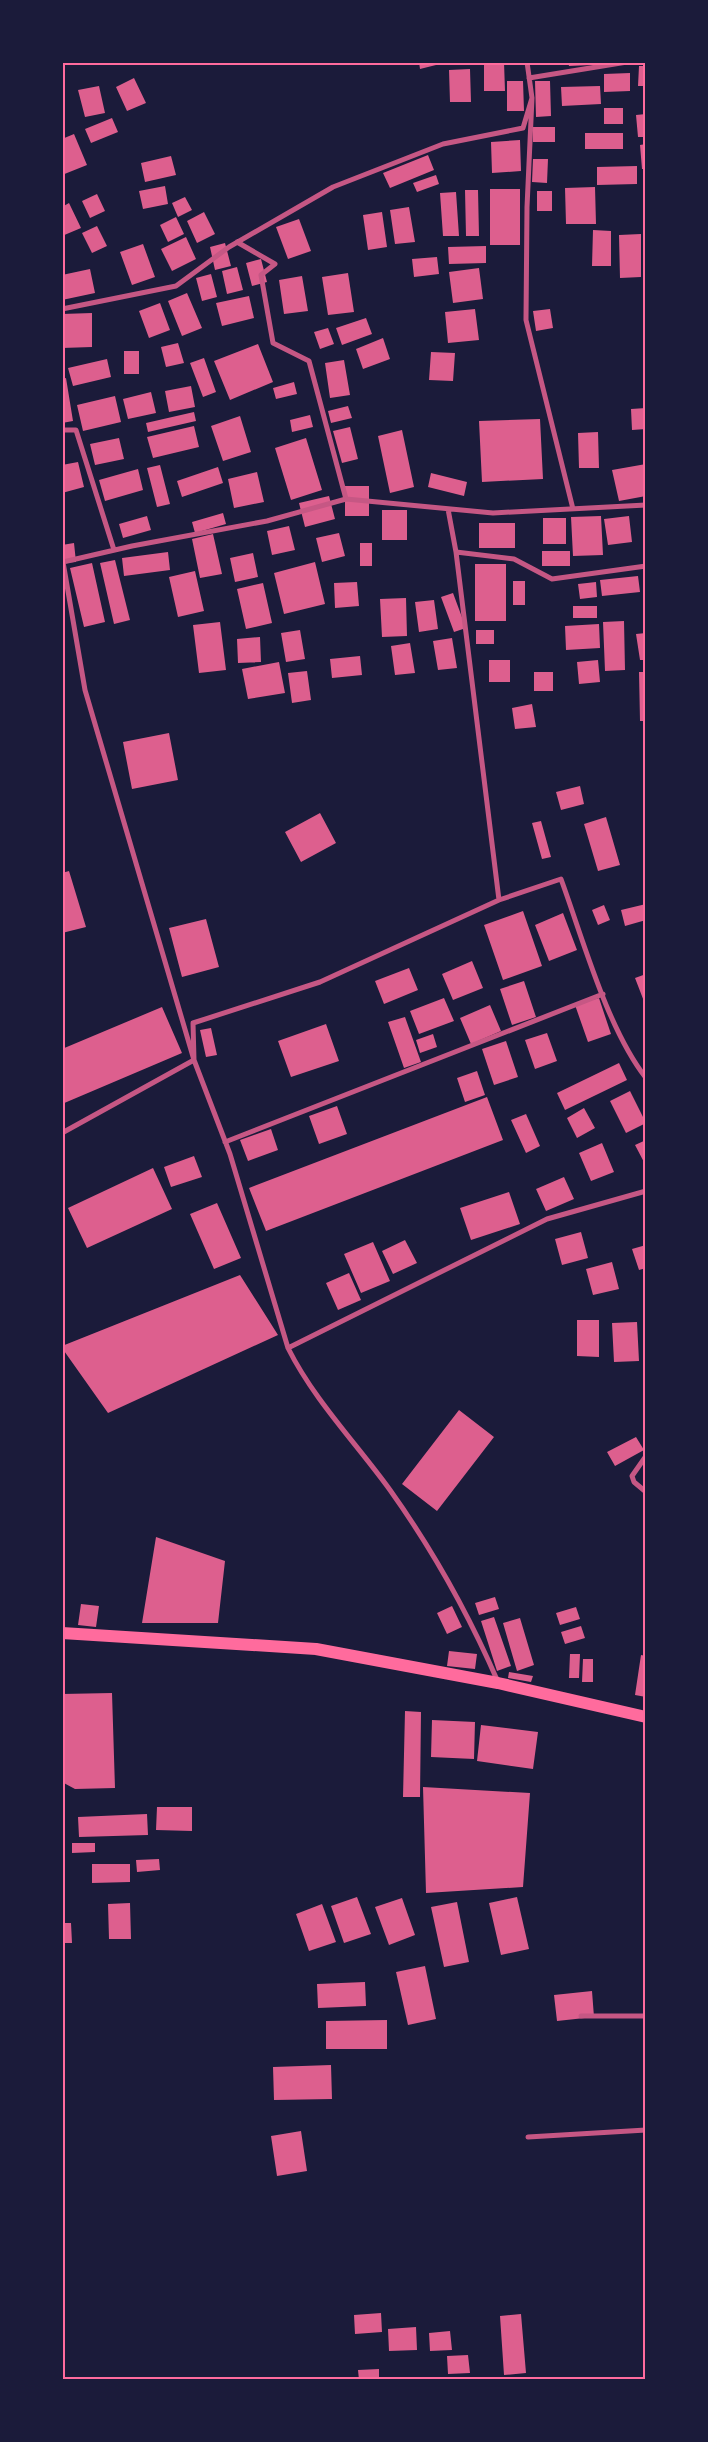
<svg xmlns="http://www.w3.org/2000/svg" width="708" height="2442" font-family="Figtree,sans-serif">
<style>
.building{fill:#dd5f8e}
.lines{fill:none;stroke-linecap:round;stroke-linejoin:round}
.minor{stroke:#c65784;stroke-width:5}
.primary{stroke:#ff6b9d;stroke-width:12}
.neatline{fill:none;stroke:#ff6b9d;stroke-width:2}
</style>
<rect width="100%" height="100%" fill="#1b1b3a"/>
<path class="building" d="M419 62H443L444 63 420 69Z
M484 62H504L505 91H484Z
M568 62H591V65L569 66Z
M639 66H646V86H638Z
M470 69 471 102H450L449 70Z
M630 73V91L604 92V74Z
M134 78 146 103 127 111 116 87Z
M507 81H523L524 111H507Z
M535 81H550L551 116 536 117Z
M99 86 105 113 85 117 78 90Z
M600 86 601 104 562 106 561 87Z
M604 108H623V124H604Z
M646 114V137H638L636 115Z
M112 118 118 132 91 143 85 129Z
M533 127H555V142H533Z
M585 133H623V149H585Z
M74 134 87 165 62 175V139Z
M520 140 521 171 492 173 491 142Z
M646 144V169H642L640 145Z
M428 155 434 170 390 188 383 173Z
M171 156 176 175 145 182 141 163Z
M533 159H548L547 183 532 182Z
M637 166V184L597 185V167Z
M436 175 439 184 417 192 413 183Z
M165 186 168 204 143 209 139 191Z
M595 187 596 224H566L565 188Z
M490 189H520V245H490Z
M465 190H478L479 236H466Z
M537 191H552V211H537Z
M456 192 459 236H443L440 193Z
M97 194 105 211 90 218 82 201Z
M185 197 192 210 178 217 172 203Z
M69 203 81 228 62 236V207Z
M409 207 415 242 395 244 390 210Z
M204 212 215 234 197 243 187 221Z
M382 212 387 247 368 250 363 215Z
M176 217 184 234 168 242 160 225Z
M299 219 311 251 288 259 276 227Z
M97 226 107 246 92 253 82 233Z
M593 230 611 231V266H592Z
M641 234V277L620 278 619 235Z
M186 237 196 259 172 271 161 249Z
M225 243 231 266 215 270 210 247Z
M143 244 155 277 132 285 120 252Z
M486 246V263L449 264 448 247Z
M437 257 439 274 414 277 412 259Z
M261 259 267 282 252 286 246 263Z
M237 267 243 290 227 294 222 271Z
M479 268 483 299 453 303 449 272Z
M90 269 95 293 62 300V275Z
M348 273 354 312 328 315 322 277Z
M211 274 217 297 202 301 196 278Z
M302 276 308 311 284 314 279 280Z
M187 293 202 328 182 336 168 301Z
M249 296 254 318 222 326 216 303Z
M160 303 170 330 149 338 139 311Z
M475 309 479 340 448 343 445 312Z
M550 309 553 328 536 331 533 311Z
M92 313V347L62 348V314Z
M366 318 372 334 342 345 336 328Z
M328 328 334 344 320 349 314 332Z
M383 338 390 359 363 369 356 349Z
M178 343 184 363 166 367 161 347Z
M258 344 273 382 230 400 214 361Z
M124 351H139V374H124Z
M431 352 455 353 453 381 429 380Z
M204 358 216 392 203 397 190 363Z
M107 359 111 377 73 386 68 368Z
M344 360 350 395 330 398 325 363Z
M66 378 73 421 62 423V379Z
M294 382 297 394 276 399 273 388Z
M191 386 195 407 169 412 165 391Z
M151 392 156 413 128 419 123 399Z
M115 396 121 422 83 431 77 405Z
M348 406 352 418 331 423 328 411Z
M646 408V429L632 430 631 409Z
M194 412 196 421 148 432 146 423Z
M310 415 313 427 292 432 290 420Z
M240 416 251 452 223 461 211 426Z
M540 419 543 479 482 482 479 421Z
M194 426 199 447 153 458 147 437Z
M350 427 358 459 342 463 333 431Z
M402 430 414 487 390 493 378 436Z
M598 432 599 468H579L578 433Z
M119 438 124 459 95 465 90 444Z
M306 438 322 490 291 500 275 448Z
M78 462 84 487 62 493V465Z
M646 464V496L619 501 612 470Z
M160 465 170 504 157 507 147 468Z
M218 467 223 483 182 497 177 481Z
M138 469 143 490 105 501 99 480Z
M257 472 264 502 234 508 228 479Z
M431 473 467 482 464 496 428 487Z
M345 486H369V516H345Z
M329 496 335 519 305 527 299 503Z
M382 510H407V540H382Z
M223 513 226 524 195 533 192 522Z
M147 516 151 530 123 538 119 524Z
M601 516 603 555 573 556 571 517Z
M629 516 632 542 608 545 604 519Z
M543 518H566V544H543Z
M479 523H515V548H479Z
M289 526 295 550 272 555 267 531Z
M339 533 345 556 322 562 316 538Z
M213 534 222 574 200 578 192 539Z
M74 543 76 562 62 563V545Z
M360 543H372V566H360Z
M542 551H570V566H542Z
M168 552 170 570 124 576 122 558Z
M253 553 258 577 235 582 230 558Z
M115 560 130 620 114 624 100 563Z
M315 562 325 604 284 614 274 573Z
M92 563 105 622 84 627 70 568Z
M475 564H506V621H475Z
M195 571 204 611 178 617 169 577Z
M638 576 640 592 602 596 600 580Z
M513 581H525V605H513Z
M357 582 359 606 335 608 334 583Z
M596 582 597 597 580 599 578 584Z
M263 583 272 623 246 629 237 589Z
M453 593 466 628 454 632 441 597Z
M406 598 407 636 382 637 380 599Z
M434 600 438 629 419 632 415 602Z
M573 606H597V618H573Z
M624 621 625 670 605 671 603 622Z
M220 622 226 670 199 673 193 625Z
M599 624 600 648 566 650 565 626Z
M300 630 305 659 286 662 281 633Z
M476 630H494V644H476Z
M646 633V660H640L636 634Z
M260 637 261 662 238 663 237 639Z
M452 638 457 668 438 670 433 641Z
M410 643 415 673 395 675 391 646Z
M360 656 362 675 332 678 330 659Z
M489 660H510V682H489Z
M598 660 600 682 579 684 577 662Z
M279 662 285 693 248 699 242 669Z
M307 671 311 700 292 703 288 673Z
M534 672H553V691H534Z
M639 672H646V721H640Z
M532 704 536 727 515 729 512 708Z
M169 733 178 780 132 789 123 742Z
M580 786 584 804 561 810 556 792Z
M320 813 336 843 301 862 285 832Z
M606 817 620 865 598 871 584 824Z
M541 821 551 857 542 859 532 823Z
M69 871 86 927 62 933V873Z
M646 904V920L625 926 621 910Z
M604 905 610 920 598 925 592 910Z
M523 911 542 966 503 980 484 925Z
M563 913 577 950 549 961 535 925Z
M206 919 219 967 182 977 169 928Z
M472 961 483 988 453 1000 442 974Z
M409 968 418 990 384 1004 375 981Z
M646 974V1004H645L635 978Z
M524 981 536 1017 512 1025 500 989Z
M444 998 454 1021 419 1034 410 1011Z
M599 998 611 1034 588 1042 575 1005Z
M490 1005 501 1031 471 1044 460 1018Z
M162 1007 182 1053 62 1104V1049Z
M405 1017 421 1062 404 1068 388 1022Z
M326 1024 339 1061 291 1077 278 1041Z
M211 1028 217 1055 206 1057 200 1030Z
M547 1033 557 1061 535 1069 525 1040Z
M433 1034 437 1047 420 1053 416 1040Z
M506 1041 518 1077 494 1085 482 1049Z
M619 1063 627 1080 565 1110 557 1093Z
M477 1071 485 1095 465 1102 457 1078Z
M630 1091 646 1123 626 1133 610 1101Z
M487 1097 503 1140 266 1231 249 1188Z
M337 1106 347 1134 319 1144 309 1116Z
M584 1108 595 1128 577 1138 567 1118Z
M526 1114 540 1146 526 1153 511 1120Z
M271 1129 278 1150 248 1161 240 1140Z
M646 1140V1166L635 1145Z
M602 1143 614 1172 591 1181 579 1153Z
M194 1156 202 1177 171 1187 164 1167Z
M153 1168 172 1209 87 1248 68 1208Z
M564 1177 574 1199 546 1211 536 1189Z
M509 1192 520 1224 471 1240 460 1208Z
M217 1203 241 1258 214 1269 190 1214Z
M581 1232 588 1258 562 1265 555 1239Z
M405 1240 417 1263 393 1274 382 1251Z
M373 1242 390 1281 361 1293 344 1254Z
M646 1245V1268L639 1270 632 1249Z
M612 1262 619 1289 593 1295 586 1269Z
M349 1273 361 1300 338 1310 326 1283Z
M240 1275 278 1335 108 1413 62 1348V1346Z
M577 1320H599V1357L577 1356Z
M637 1322 639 1361 614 1362 612 1323Z
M459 1410 494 1437 437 1511 402 1484Z
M636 1437 644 1450 615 1466 607 1452Z
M156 1537 225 1561 218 1623H142Z
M495 1597 499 1609 479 1615 475 1603Z
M81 1604 99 1606 96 1627 78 1625Z
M452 1606 462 1627 447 1634 437 1613Z
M576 1607 580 1619 560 1625 556 1613Z
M494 1617 511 1666 497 1671 481 1621Z
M520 1618 534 1665 517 1671 503 1623Z
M581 1626 585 1638 565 1644 561 1632Z
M449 1651 477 1654 475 1669 447 1666Z
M570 1654H580L579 1678H569Z
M641 1655 646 1656V1697L635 1695Z
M583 1659H593V1682H582Z
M509 1672 533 1676 531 1682 508 1678Z
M112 1693 115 1788 75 1789 62 1782V1694Z
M405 1711 421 1712 420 1797H403Z
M432 1720 475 1722 474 1759 431 1757Z
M481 1725 538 1732 533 1769 477 1761Z
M423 1787 530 1793 523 1887 426 1893Z
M157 1807H192V1831L156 1830Z
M147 1814 148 1835 79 1837 78 1817Z
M72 1843H95V1852L72 1853Z
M159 1859 160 1870 137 1872 136 1860Z
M92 1864H130V1882L92 1883Z
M357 1897 371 1934 344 1943 331 1906Z
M517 1897 529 1949 501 1955 489 1903Z
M402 1898 415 1935 389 1945 375 1907Z
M457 1902 469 1962 444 1967 431 1907Z
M130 1903 131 1939H109L108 1904Z
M322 1904 336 1942 309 1951 296 1914Z
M62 1923H71L72 1943H62Z
M425 1966 436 2019 408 2025 396 1972Z
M365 1982 366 2006 318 2008 317 1984Z
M592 1991 594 2017 557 2021 554 1995Z
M387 2020V2049H326V2021Z
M331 2065 332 2099 274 2100 273 2067Z
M301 2131 307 2171 277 2176 271 2136Z
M381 2313 382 2332 355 2334 354 2315Z
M521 2314 526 2373 504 2375 500 2316Z
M416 2327 417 2350 389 2351 388 2329Z
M450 2331 452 2350 430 2351 429 2333Z
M468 2355 470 2373 448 2374 447 2356Z
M379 2369V2380H359L358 2370Z"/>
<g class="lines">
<path class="minor" d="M527 62 532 98 527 207 526 320 573 509
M529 78 627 62
M237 242 275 264 261 275 273 343 309 361 346 499
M62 309 176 286 229 247 333 187 443 144 523 128 532 98
M62 430H76L114 550
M448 509 456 552 499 900
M456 552 514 559 552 579 646 566
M62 1133 194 1060 193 1023 320 982 499 900 561 879C583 939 607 1028 646 1078
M225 1142 603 994
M288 1348 547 1219 646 1191
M646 1456 632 1476 634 1482 646 1492
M498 1682C469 1615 432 1549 390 1490 356 1443 314 1400 288 1348L230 1154 194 1060 85 690 63 562 132 546 267 521 346 499 493 513 646 505
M581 2016H646
M528 2137 646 2130"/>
<path class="primary" d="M62 1633 316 1649 498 1683 646 1717"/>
</g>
<rect width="708" height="2442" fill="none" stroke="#1b1b3a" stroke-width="128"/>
<rect x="64" y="64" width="580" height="2314" class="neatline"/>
</svg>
